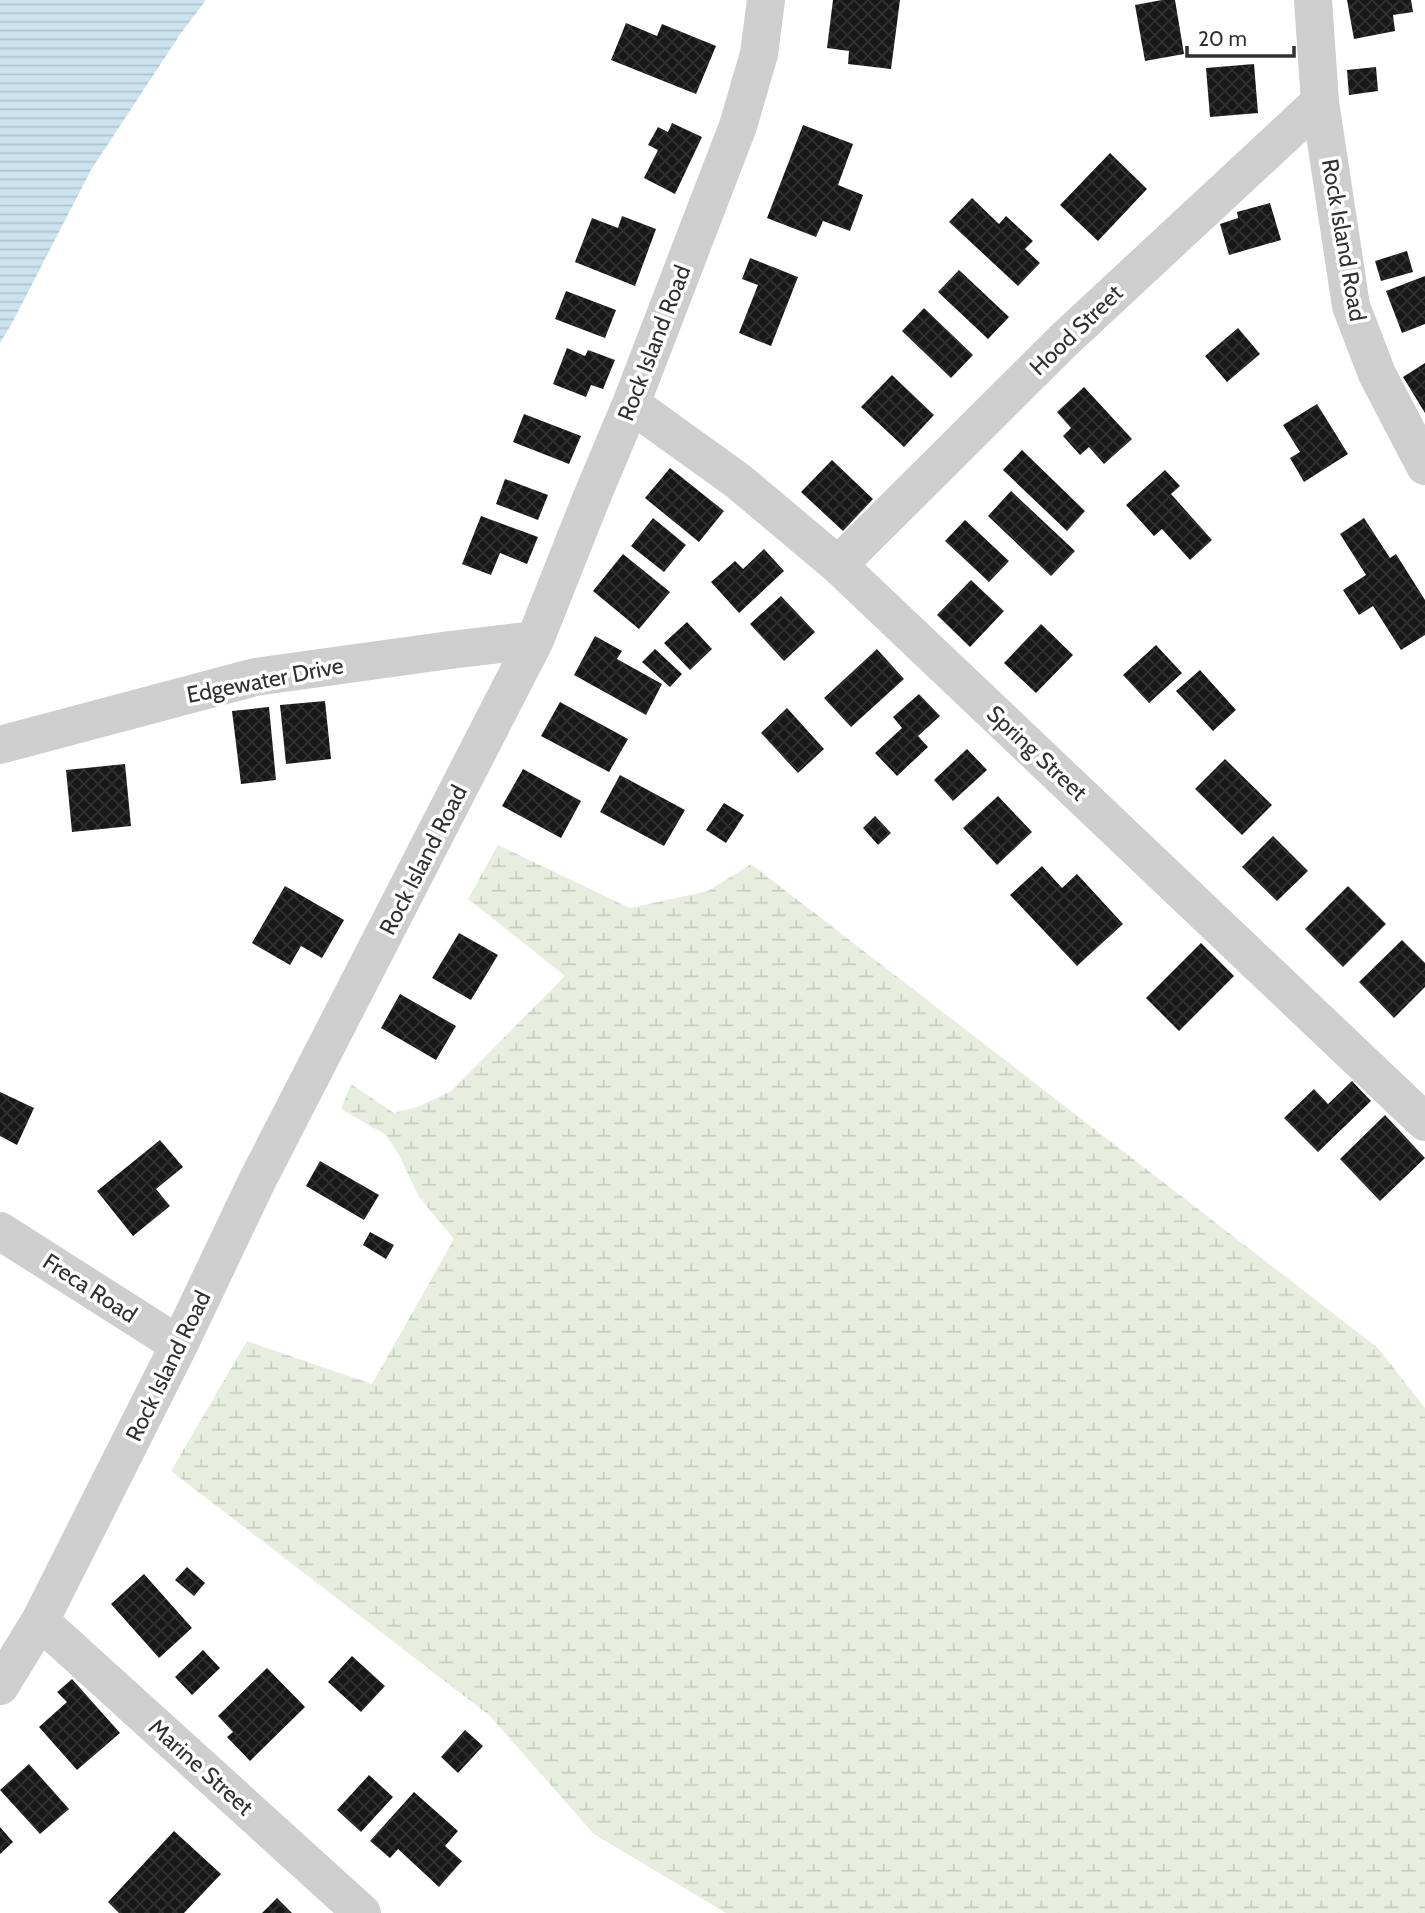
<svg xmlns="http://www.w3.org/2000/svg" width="1425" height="1913" font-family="Cabin,sans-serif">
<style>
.wetland{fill:url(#wetland-marsh)}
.water{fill:url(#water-rules)}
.building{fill:url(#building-cross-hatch)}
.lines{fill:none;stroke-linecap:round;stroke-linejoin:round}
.minor{stroke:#cecece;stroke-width:38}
.labels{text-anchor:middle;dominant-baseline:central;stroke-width:7;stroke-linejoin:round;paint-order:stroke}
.street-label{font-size:23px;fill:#313131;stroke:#fff}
</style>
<defs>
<pattern id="wetland-marsh" width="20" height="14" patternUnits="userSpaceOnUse" patternTransform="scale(1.75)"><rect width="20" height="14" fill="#e8eedf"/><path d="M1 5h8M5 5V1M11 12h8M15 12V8" fill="none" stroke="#c7cdc0"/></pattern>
<pattern id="water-rules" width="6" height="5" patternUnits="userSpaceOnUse" patternTransform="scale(1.75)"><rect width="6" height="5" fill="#cbe3ef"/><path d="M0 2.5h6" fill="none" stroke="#afc3cd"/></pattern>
<pattern id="building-cross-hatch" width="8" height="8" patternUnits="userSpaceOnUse" patternTransform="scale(1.75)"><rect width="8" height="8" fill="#181818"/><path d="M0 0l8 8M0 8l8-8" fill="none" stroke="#313131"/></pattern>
</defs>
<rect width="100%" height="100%" fill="#fff"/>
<path class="wetland" d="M498 845 630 908 708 891 751 864 1378 1348 1425 1408V1913H726L594 1834 489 1715 171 1471 247 1341 372 1384 454 1239 419 1197 399 1155 386 1135 341 1109 351 1084 394 1113 420 1106 451 1091 565 976 468 899Z"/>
<path class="water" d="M0 0H206L181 33 91 170 11 325 0 343Z"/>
<path class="building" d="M833 0H900L891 69 848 64 849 51 827 48Z
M1162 0H1175L1184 54 1145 61 1135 5Z
M1347 0H1411L1413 12 1393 15 1395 31 1354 39Z
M626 23 657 36 662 24 716 46 696 94 611 60Z
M1254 64 1258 113 1210 117 1206 68Z
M1376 67 1378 91 1349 95 1347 70Z
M672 123 702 137 675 194 644 178 658 150 648 145 658 127 668 132Z
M803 125 853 144 838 185 863 195 850 231 823 221 816 237 767 218Z
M1110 153 1147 189 1098 241 1060 205Z
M972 198 999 224 1006 216 1033 241 1025 249 1040 263 1018 286 949 222Z
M1270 203 1281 240 1229 255 1220 224 1238 218 1237 212Z
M622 216 656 229 635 286 575 262 592 218 618 228Z
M1407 251 1413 272 1381 281 1375 261Z
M750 258 798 277 771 346 739 333 758 285 742 279Z
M959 270 1009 317 988 339 938 292Z
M1425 276V324L1402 333 1386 291Z
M566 291 616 310 605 338 555 319Z
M924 308 973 355 951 378 902 331Z
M1238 328 1260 354 1227 382 1205 356Z
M567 348 585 356 588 350 615 360 603 389 591 385 586 397 553 384Z
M1425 363V413L1403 377Z
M892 375 934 415 904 447 861 407Z
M1084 387 1132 439 1104 464 1089 447 1080 455 1063 436 1071 428 1057 412Z
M1317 404 1348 454 1304 482 1290 458 1300 452 1283 425Z
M524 414 581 436 569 464 513 442Z
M1022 450 1085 511 1067 531 1003 470Z
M832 460 873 499 843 531 801 492Z
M670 468 724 511 699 542 645 498Z
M1165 470 1180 486 1171 494 1212 540 1190 560 1162 529 1154 536 1126 505Z
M505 479 548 495 538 520 496 504Z
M1011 491 1075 551 1051 576 988 516Z
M481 516 538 537 527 564 500 553 491 575 462 564Z
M653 518 686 545 664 572 631 546Z
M1364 518 1390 558 1396 554 1425 600V635L1401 650 1373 606 1359 615 1343 590 1366 575 1340 534Z
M965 520 1009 561 989 582 945 541Z
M764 549 784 571 739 613 711 582 735 561 743 569Z
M623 554 670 592 639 629 593 591Z
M971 580 1004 611 970 647 937 615Z
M781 596 815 632 784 661 750 624Z
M687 622 712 649 690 670 664 643Z
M1041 624 1073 655 1036 693 1004 663Z
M595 636 622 651 617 659 662 684 646 715 574 675Z
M1156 645 1182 673 1149 703 1123 675Z
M655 649 682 674 670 687 642 662Z
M877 649 904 679 851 727 824 698Z
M1200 670 1236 710 1213 731 1176 691Z
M919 694 940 716 918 736 928 747 897 776 875 753 902 728 893 717Z
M325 701 331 759 286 764 280 705Z
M560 702 628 739 609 772 541 736Z
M269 707 276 780 241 784 232 711Z
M787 708 824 749 798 773 761 733Z
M967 749 987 770 953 801 934 780Z
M1225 759 1272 805 1242 835 1195 789Z
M125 764 131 826 72 832 66 770Z
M523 769 581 801 561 838 502 806Z
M620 775 685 810 664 846 600 812Z
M998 796 1032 832 997 865 963 828Z
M724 803 744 815 726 843 706 830Z
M875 816 891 833 878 845 863 828Z
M1273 836 1308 871 1277 901 1242 867Z
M1042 866 1062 888 1077 874 1123 924 1077 966 1010 895Z
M285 886 344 920 322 958 301 946 290 965 252 943Z
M1348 886 1386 924 1343 967 1305 929Z
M459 933 498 955 471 1000 432 978Z
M1402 940 1425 963V987L1394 1018 1359 982Z
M1201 943 1234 976 1179 1031 1146 998Z
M400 994 456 1026 436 1060 381 1028Z
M1352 1081 1371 1101 1318 1152 1284 1118 1314 1089 1328 1104Z
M0 1092 34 1108 17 1145 0 1136Z
M1385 1115 1425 1158 1380 1201 1340 1159Z
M160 1140 183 1167 156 1189 170 1206 133 1236 97 1191Z
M320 1161 379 1195 364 1220 306 1186Z
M370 1232 394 1245 386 1259 363 1245Z
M187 1567 205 1583 194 1596 175 1580Z
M144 1574 192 1628 159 1658 111 1604Z
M203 1650 220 1668 192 1695 175 1677Z
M352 1656 385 1686 361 1712 328 1682Z
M267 1668 305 1707 250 1761 227 1737 233 1732 218 1716Z
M72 1679 120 1733 77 1770 39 1727 67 1702 57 1692Z
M465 1730 483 1746 458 1773 441 1757Z
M29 1764 69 1809 40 1834 0 1790Z
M369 1775 393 1797 361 1832 337 1810Z
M414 1792 458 1831 445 1846 462 1861 439 1887 398 1849 390 1858 370 1841Z
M0 1827 13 1842 0 1854Z
M174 1831 221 1874 184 1913H119L108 1902Z
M277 1898 292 1913H262Z"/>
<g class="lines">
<path class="minor" d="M1313 0 1320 102 1351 306 1377 374 1425 466
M631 404 738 481 838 565 1425 1122
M838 565 1064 340 1320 102
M0 745 255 677 450 650 535 640
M0 1231 179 1345
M40 1621 362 1913
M0 1686 40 1621 179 1345 257 1181 535 640 591 499 631 404 738 126 759 54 766 0"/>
</g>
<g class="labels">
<g class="street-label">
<text transform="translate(1344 240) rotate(80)">Rock Island Road</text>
<text transform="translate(1076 330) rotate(-44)">Hood Street</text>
<text transform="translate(654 343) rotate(-69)">Rock Island Road</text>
<text transform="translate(265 680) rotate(-11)">Edgewater Drive</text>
<text transform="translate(1037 753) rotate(43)">Spring Street</text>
<text transform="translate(423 860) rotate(-63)">Rock Island Road</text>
<text transform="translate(90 1288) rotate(33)">Freca Road</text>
<text transform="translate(168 1366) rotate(-64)">Rock Island Road</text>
<text transform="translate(201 1767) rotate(42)">Marine Street</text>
</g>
</g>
<path d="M1187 46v10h107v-10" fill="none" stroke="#313131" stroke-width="3.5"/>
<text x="1198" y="46" font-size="21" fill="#313131" stroke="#ffffff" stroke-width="5" paint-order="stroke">20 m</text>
</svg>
